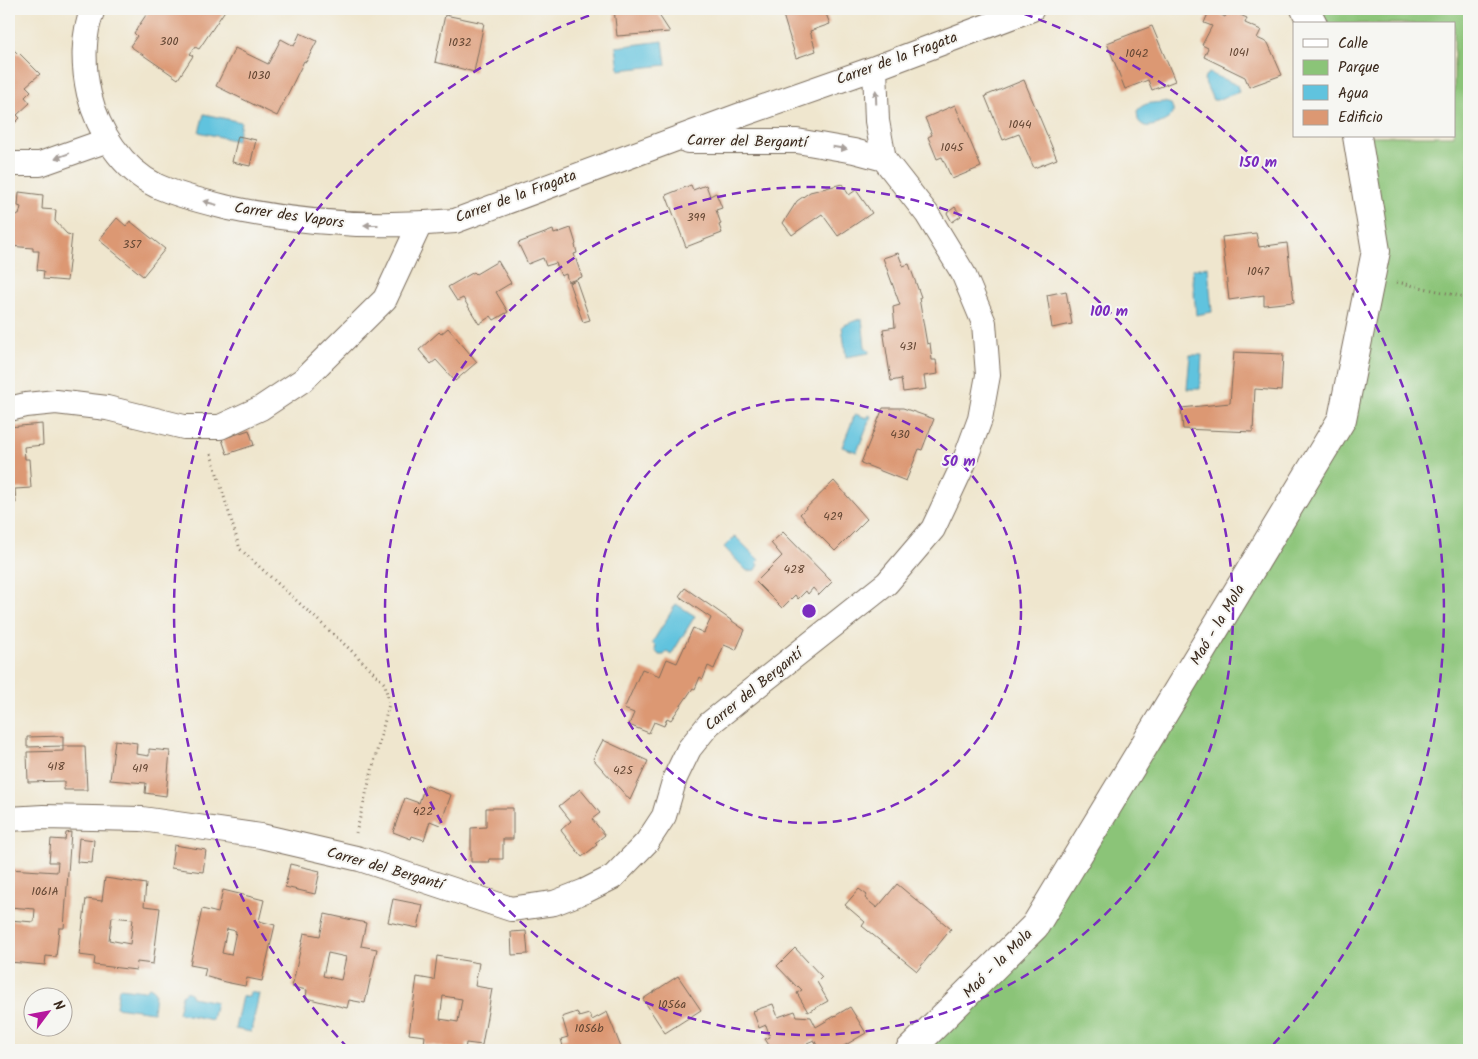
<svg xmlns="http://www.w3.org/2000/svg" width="1478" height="1059" font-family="Kalam,sans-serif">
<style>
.green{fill:#8bc478;stroke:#63774b}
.water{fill:#60c3de;stroke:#4e767e}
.building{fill:#dc9873;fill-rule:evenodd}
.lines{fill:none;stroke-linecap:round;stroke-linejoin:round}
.minor-casing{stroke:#7a6c5c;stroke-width:26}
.tertiary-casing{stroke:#7a6c5c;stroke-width:30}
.path{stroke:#7a6c5c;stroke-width:3;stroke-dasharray:1 4;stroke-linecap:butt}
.minor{stroke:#fff;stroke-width:24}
.tertiary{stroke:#fff;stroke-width:28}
.oneway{fill:#a79f9a}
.ring{fill:none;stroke:#7b2cbf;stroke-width:2.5;stroke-dasharray:9 6}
.labels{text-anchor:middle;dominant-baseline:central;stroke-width:4;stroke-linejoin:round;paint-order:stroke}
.number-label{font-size:12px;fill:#634633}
.street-label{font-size:15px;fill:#3b2a1e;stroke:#f6f6f2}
.centre{fill:#7b2cbf;stroke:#f6f6f2;stroke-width:2.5}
.ring-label{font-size:15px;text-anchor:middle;font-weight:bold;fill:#7b2cbf;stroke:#f6f6f2;stroke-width:4;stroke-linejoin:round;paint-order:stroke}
</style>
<rect width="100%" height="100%" fill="#f6f6f2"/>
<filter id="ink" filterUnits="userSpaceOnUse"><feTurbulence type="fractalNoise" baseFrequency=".02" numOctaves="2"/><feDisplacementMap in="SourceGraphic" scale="10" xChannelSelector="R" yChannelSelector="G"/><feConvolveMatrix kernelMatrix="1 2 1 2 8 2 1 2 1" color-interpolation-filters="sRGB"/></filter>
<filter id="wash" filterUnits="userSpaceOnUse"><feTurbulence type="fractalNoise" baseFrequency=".0096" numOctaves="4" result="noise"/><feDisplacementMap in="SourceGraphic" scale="20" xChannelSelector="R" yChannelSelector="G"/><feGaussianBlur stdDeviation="1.12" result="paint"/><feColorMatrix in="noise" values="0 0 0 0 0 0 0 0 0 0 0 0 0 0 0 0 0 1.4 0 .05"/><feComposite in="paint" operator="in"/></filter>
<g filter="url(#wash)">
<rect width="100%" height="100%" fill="#efe6ce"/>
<path class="green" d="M1305 9H1469V1050H910L1035 926 1342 419 1376 251 1357 136H1454V24H1313Z"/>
<path class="water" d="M663 41 666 65 619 70 616 47Z
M1209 73 1237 85 1239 92 1217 100H1213L1204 80 1205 76Z
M1164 102 1171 104C1172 107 1174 109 1173 112 1172 120 1152 128 1145 126 1141 124 1140 123 1138 120L1137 111C1143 102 1154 103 1164 102Z
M204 114 241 122 237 141 199 132Z
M1208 267 1212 312 1196 315 1192 269Z
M862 318 865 347 869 350V353L846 357 842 326Z
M1190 355H1202L1200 389H1187Z
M855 414 867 418 869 415 871 416 857 452 842 447Z
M735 536 759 560 757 562 759 565 756 570 747 571 724 547Z
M676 604 695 616 671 655 667 652 664 655H659L655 650 656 646 652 643Z
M149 987 153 989 155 993 153 1012 116 1007 119 988 144 991Z
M187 991 190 993 192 997 216 1002 212 1020 178 1013 182 995Z
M250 992 259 994 251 1032 235 1029 242 996 249 997Z"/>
<g id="blocks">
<path class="building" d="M150 9H157L159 11 160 9H226L199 49 195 47 190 54 193 56 178 79 130 46 137 36 134 33Z
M614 9H655L670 32 617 36Z
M793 9H824L830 24 810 31 816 51 796 58 783 15 794 10Z
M1210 9 1225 17 1229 10 1247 18 1245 23 1261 30 1257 38 1268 43 1282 75 1249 87 1245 77 1204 57 1208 48 1202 45 1212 26 1204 23Z
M445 15 484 23 474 72 435 62Z
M1152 26 1175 81 1152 90 1148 80 1125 89 1107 43Z
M300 33 317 41 306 62 304 61 277 116 216 86 235 48 268 64 281 39 294 46Z
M14 50 18 54 19 53 40 74 26 86 31 91 25 97 30 103 17 115 20 118 9 129V55Z
M1024 80 1057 159 1034 168 1019 134 1003 140 985 96Z
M955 105 981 167 952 179 942 157 937 159 928 137 932 135 925 118Z
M238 136 256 140 250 166 232 162Z
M842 184 849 195 856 190 872 213 838 236 822 214 792 235 783 223 797 201 810 192Z
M691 185 693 190 706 185 710 196 716 193 722 208 716 210 721 224 719 225 722 233 686 247 666 195Z
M19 192 43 195 42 209 56 210 55 221 67 234 72 235 67 281 43 279 44 271 37 270 39 251H33V248L9 246 12 214 19 215 21 207 18 206Z
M955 207 961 216 952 222 947 213Z
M117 218 126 226 130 221 165 249 143 276 99 240Z
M571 228 576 244 575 245 577 253 574 254 582 277 568 282 566 274 561 276 556 263 546 266 543 258 528 264 518 243 553 230 554 234Z
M1256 233 1259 247 1287 243 1294 302 1264 305V295L1229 300 1222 237Z
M898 253 903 266 909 264 921 297 919 298 927 344 930 343 932 360H936L938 374 924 376 926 389 903 392 901 379 891 381 883 329 895 327 893 307 900 305 883 258Z
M498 261 511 283 496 292 508 312 494 320 491 316 479 324 463 298 457 301 448 287 474 272 476 274Z
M576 280 590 320 583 322 569 283Z
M1066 291 1072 324 1052 328 1047 295Z
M448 328 477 362 455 381 436 360 431 364 419 350 439 332 441 334Z
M1234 352 1283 354 1281 391 1255 389 1253 432 1183 429 1181 408 1230 403Z
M883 408H903L934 419 922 450 919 449 906 481 861 463Z
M42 424 43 445 24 447 25 459H29L31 488 15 489 16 503H9V427Z
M249 430 254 445 227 454 222 439Z
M834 481 867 519 835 551 819 535H818L800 514Z
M783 532 832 582 819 595 813 588 808 594 806 591 798 599 795 595 782 608 756 582 782 556 771 543Z
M685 588 745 630 736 650 724 645 714 669 708 666 703 679 700 677 695 689 693 688 671 720 667 718 664 726 654 722 649 733 629 725 634 713 624 709 642 669 660 676 667 659 677 663 693 628 704 633 711 618 679 596Z
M63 736V746L27 747V737Z
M115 740 137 743 136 754 149 756V749L170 751 166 796 145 793 146 783 110 780Z
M603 740 648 761 630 800 593 759Z
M63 746H85L87 790H64V781L28 782 27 752 63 751Z
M425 785 451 795 440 825 430 821 424 840 412 836 411 839 393 832 405 798 419 803Z
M580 789 600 813 592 819 605 835 595 843 597 845 582 857 562 832 561 830 571 821 559 806Z
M486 808H513V839H503V859H489L490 862H471V828L486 827Z
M71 832 64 928H59L56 957 46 956 45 965 9 962V920L34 922 35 909 9 907V869L57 872 58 862H49L51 839 65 840 66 833Z
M79 838 94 840 92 863 77 862Z
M174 845 206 850 203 872 171 868Z
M290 864 320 871 315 894 285 887Z
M105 878 146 884 144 906 160 908 153 964 137 962 136 970 94 965 95 957 79 955 86 899 102 901ZM112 917 133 919 130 944 109 940Z
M897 884 951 929 917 971 862 926 865 922 845 905 859 889 867 895 865 898 877 908Z
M223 890 264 900 259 921 275 925 262 981 247 978 245 986 225 982 204 976 206 968 190 965 202 909 218 913ZM227 929 236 931 231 955 222 953Z
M393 899 423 905 418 928 388 922Z
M325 914 366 923 361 946 377 949 365 1003 349 1000 347 1008 306 998 307 990 292 987 304 933 320 936ZM328 953 346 957 341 980 323 976Z
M526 931 528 954 512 955 511 932Z
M795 948 822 977 817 982 828 1001 808 1012 797 993 802 990 798 986 797 987 777 966Z
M437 956 479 963 475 986 492 989 482 1045 466 1043 465 1050 444 1047 424 1044 425 1036 409 1034 417 977 434 980ZM443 996 462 999 458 1022 440 1019Z
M678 976 701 1010 665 1033 643 999Z
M773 1004 778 1017 795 1011 797 1016 811 1017 816 1027 850 1007 866 1033 837 1050H820L814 1040 807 1043 810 1050H772L765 1039 770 1037 766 1025 759 1028 753 1011Z
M577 1012 579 1017 589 1014 592 1020 607 1012 622 1050H564L561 1039 568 1037 562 1017Z"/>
</g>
</g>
<g filter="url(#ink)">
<use href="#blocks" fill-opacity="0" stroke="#7a6c5c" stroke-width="1"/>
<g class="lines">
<defs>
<path id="minor" d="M93 9C82 35 83 67 89 94 98 131 122 169 157 186 179 196 205 202 229 208 303 224 379 228 455 221L738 116 875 68 1032 9
M688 141H797L854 151 884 159
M9 164H40L108 140
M9 409 26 405 56 402 107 408 184 427H220L261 408 303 380 385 299 420 224
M9 819 43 817 142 819 261 836 360 859 511 909 554 903 585 891 613 877 647 842 664 816 675 778 689 749 709 724 887 583 933 529 963 465 980 419 988 375 984 323 963 273 927 214 884 159 877 121 875 68"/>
<path id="tertiary" d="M1305 9 1313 24
M910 1050 1035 926 1342 419 1376 251 1357 136"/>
</defs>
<use href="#minor" class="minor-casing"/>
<use href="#tertiary" class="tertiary-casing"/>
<path class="path" d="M1397 282 1469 298
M211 454 240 549 355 654 385 684 389 704 356 833"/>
<use href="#minor" class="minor"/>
<use href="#tertiary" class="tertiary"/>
</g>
<defs><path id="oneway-solid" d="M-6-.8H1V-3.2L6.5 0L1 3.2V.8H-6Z" transform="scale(1.25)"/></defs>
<g class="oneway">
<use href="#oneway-solid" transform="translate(876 97) rotate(-92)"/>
<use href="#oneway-solid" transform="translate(840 148) rotate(10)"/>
<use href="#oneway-solid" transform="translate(62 156) rotate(160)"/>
<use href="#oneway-solid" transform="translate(210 203) rotate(-165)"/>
<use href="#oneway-solid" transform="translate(371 225) rotate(180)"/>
</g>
</g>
<g class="ring">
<circle cx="809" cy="611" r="212"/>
<circle cx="809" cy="611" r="424"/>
<path d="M348 1048A635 635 0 0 1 608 9M1010 9A635 635 0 0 1 1270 1048"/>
</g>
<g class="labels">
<g class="number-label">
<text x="169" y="41">300</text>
<text x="460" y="42">1032</text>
<text x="1239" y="52">1041</text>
<text x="1137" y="53">1042</text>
<text x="259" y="75">1030</text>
<text x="1020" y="124">1044</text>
<text x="952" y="147">1045</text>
<text x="696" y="217">399</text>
<text x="132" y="244">357</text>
<text x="1258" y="271">1047</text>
<text x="908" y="346">431</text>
<text x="900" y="434">430</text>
<text x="833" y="516">429</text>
<text x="794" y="569">428</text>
<text x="56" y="766">418</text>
<text x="140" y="768">419</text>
<text x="623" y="770">425</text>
<text x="423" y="811">422</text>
<text x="45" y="891">1061A</text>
<text x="672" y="1004">1056a</text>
<text x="589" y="1028">1056b</text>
</g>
<g class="street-label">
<text transform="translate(897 59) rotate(-20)">Carrer de la Fragata</text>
<text transform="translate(747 142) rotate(1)">Carrer del Bergantí</text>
<text transform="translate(516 197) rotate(-20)">Carrer de la Fragata</text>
<text transform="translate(289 216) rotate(8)">Carrer des Vapors</text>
<text transform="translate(1218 625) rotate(-59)">Maó - la Mola</text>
<text transform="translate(754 690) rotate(-39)">Carrer del Bergantí</text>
<text transform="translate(385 869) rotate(16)">Carrer del Bergantí</text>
<text transform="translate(998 964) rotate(-45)">Maó - la Mola</text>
</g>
</g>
<circle cx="809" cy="611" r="8" class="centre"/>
<g class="ring-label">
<text x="1258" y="167">150 m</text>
<text x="1109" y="316">100 m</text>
<text x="959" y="466">50 m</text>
</g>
<rect width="1478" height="1059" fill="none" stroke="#f6f6f2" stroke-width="30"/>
<rect x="1293" y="22" width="162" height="115" fill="#f6f6f2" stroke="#aba49d"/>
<rect x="1303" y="39" width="25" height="8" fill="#ffffff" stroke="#aba49d"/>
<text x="1338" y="48" font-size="15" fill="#3b2a1e">Calle</text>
<rect x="1303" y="60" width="25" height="15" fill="#8bc478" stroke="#aba49d"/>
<text x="1338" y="72" font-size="15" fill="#3b2a1e">Parque</text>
<rect x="1303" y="85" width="25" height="15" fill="#60c3de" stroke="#aba49d"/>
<text x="1338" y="98" font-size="15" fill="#3b2a1e">Agua</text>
<rect x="1303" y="110" width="25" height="15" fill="#dc9873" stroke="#aba49d"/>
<text x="1338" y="122" font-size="15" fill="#3b2a1e">Edificio</text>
<g transform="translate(48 1012) rotate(58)"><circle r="24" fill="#f6f6f2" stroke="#aba49d"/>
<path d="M0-4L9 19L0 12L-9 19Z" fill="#b5179e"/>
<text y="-8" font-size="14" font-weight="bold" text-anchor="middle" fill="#3b2a1e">N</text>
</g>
</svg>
